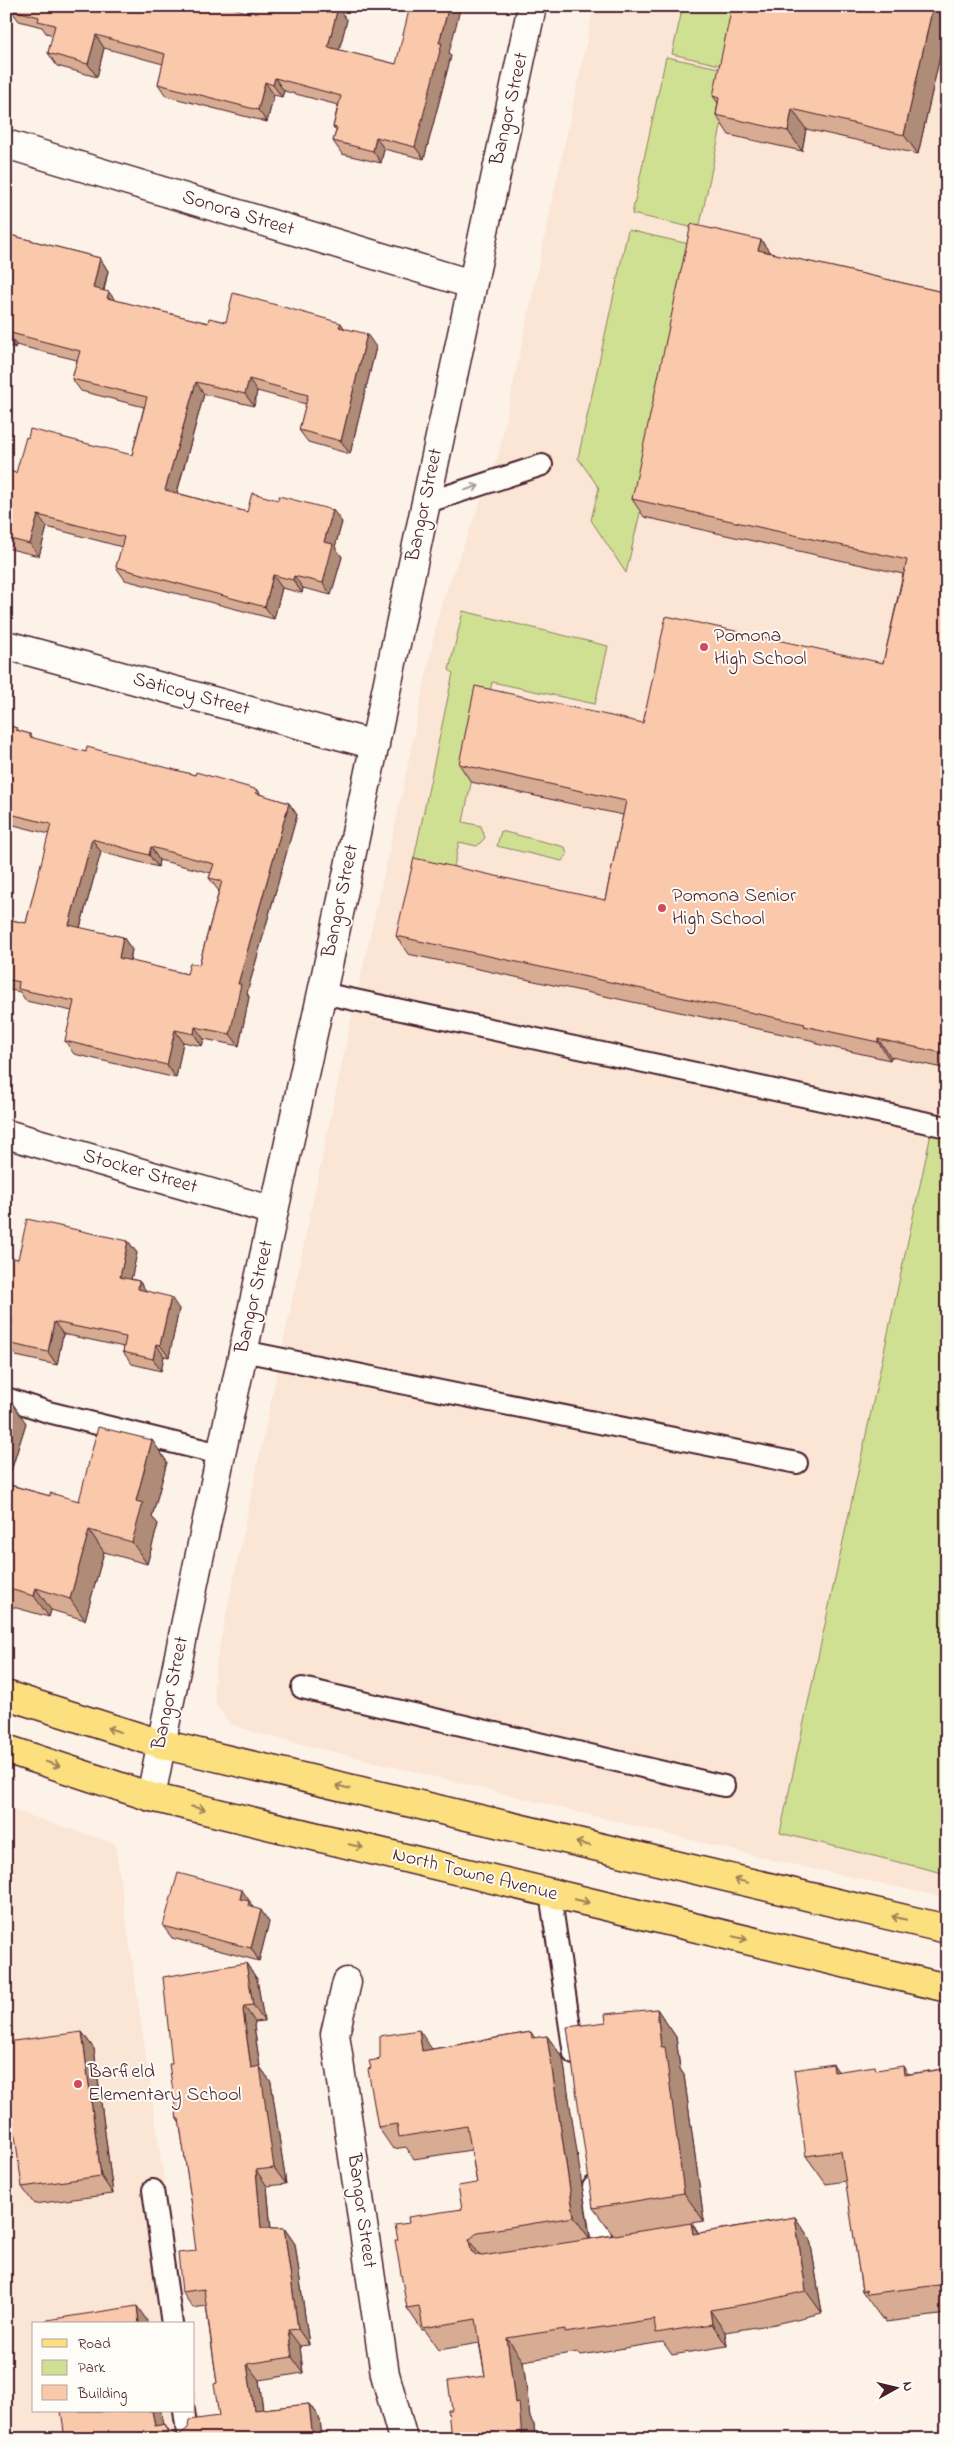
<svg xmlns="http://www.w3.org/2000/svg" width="953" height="2445" font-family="'Indie Flower',sans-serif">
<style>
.built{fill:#fbe5d5}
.green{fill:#d0e093;stroke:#8d805f}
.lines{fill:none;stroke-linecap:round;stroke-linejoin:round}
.lane-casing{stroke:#4a1f2b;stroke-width:24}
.street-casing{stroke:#4a1f2b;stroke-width:31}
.primary-casing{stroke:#4a1f2b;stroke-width:31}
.lane{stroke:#fdfcf7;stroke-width:20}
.street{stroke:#fdfcf7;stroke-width:28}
.primary{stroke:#fce080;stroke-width:28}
.wall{fill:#d7ac92;stroke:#4a1f2b;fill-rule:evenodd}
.shaded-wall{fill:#af8c77;stroke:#4a1f2b}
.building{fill:#fac8aa;stroke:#4a1f2b;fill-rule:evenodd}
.oneway{stroke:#ac999b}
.oneway2{stroke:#a38056}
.poi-dot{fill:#d1495b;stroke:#fdfcf7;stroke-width:2}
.labels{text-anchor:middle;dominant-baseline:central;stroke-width:4;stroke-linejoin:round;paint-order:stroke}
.street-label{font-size:20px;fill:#4a1f2b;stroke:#fdfcf7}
.poi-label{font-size:20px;fill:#4a1f2b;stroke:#fdfcf7;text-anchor:start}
</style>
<rect width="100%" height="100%" fill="#fcf2e8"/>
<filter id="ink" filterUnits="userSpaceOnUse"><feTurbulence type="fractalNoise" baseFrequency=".02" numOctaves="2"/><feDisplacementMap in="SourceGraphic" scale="10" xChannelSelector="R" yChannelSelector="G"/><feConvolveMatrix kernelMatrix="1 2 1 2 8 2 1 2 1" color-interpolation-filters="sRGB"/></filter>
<g filter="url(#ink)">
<path class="built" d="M594 6H947V1898L773 1860 261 1734 230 1724 216 1705 214 1688 216 1663 351 1020 401 798 436 626 442 602 498 456Z
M6 1808 115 1844 185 2324H34V2411H194V2382L202 2439H6Z"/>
<path class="green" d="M683 6H750L737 69 672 54Z
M666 57 733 71 699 229 632 214Z
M628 230 702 247 626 573 591 520 599 488 578 458Z
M463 611 608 646 595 704 492 682 463 822 481 826 485 838 477 846 459 842 452 876 412 868 453 673 449 670Z
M501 831 565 847 567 855 562 861 497 846Z
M931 1134 947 1138V1874L780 1833Z"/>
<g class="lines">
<defs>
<path id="lane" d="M425 503 542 465
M322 993 947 1127
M243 1351 797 1463
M6 1398 48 1412 220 1454
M302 1688 724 1786
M550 1893 574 2054
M593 2187 603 2249
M153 2190 172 2324
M184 2411 188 2439"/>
<path id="street" d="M6 144 471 284
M6 645 375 745
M6 1134 274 1211
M151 1797C206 1511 271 1227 333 942 400 630 463 318 532 6
M347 1982 335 2034 385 2374 403 2439"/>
<path id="primary" d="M6 1695 161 1744 947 1929
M6 1749 151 1797 947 1988"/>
</defs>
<use href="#lane" class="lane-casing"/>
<use href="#street" class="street-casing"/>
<use href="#primary" class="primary-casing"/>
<use href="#lane" class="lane"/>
<use href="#street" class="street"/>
<use href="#primary" class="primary"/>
</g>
<path class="wall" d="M947 6V25L918 154 806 129 802 151 729 135 716 115 718 103 713 96Z
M10 9 250 13 347 20 339 50 396 64 449 53 451 56 424 159 384 149 381 163 342 154 333 141 336 131 333 127 338 105 284 91 282 97 274 95 267 122 166 96 158 84 163 64 104 48 97 77 57 66 48 53 53 35 46 33 42 27 19 21Z
M6 234 100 258 108 271 104 291 114 300 208 323 226 322 344 328 376 347 350 454 308 442 299 430 306 404 257 391 254 406 204 394 177 493 247 512 342 522 335 547 342 557 331 595 303 588 302 593 282 588 274 619 125 580 116 567 122 547 47 527 39 556 6 548V470L16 473 132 455 144 407 81 391 72 379 77 360 16 345 15 348 9 346 6 356Z
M761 240 770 253 947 293V1069L891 1057 890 1060 817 1044 815 1041 408 954 396 936 605 900 623 815 471 782 459 764 643 723 883 663 903 574 644 517 632 499Z
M6 725 17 728 19 731 30 734 34 739 86 752 195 775 258 790 261 795 289 803 297 815 247 993 249 997 239 1046 204 1039 202 1046 183 1042 176 1078 74 1054 65 1041 72 1011 26 1001 20 992 6 989V919L26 923 49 834 6 823ZM101 852 158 867 159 860 211 873 209 878 218 890 219 891 199 965 187 974 130 961 132 950 123 937 80 928Z
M128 1241 137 1253 131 1279 139 1281 146 1291 179 1309 169 1357 164 1356 161 1371 132 1364 123 1352 124 1347 63 1334 57 1365 16 1356 7 1343 10 1330 6 1329V1257L18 1259Z
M6 1400 26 1423 7 1484 50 1496 79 1501 152 1440 167 1462 152 1517 158 1524 147 1564 104 1552 85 1620 51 1610 49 1617 6 1605Z
M250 1903 253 1908 269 1922 259 1961 172 1938 163 1926 251 1903Z
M246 1963 257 1979 264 2021 255 2022 254 2026 260 2067 271 2082 286 2184 267 2186 271 2228H284L295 2244 309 2345 300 2346 303 2373 259 2380 263 2409 309 2404 320 2419 322 2439H65L165 2424 170 2432 179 2435 219 2416 217 2383 206 2306 193 2308 182 2292 196 2251 195 2226 180 2124 177 2119 172 2064Z
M657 2009 676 2037 680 2069 684 2075 704 2221 692 2223 699 2233 795 2217 810 2239 822 2313 775 2324 725 2332 727 2346 672 2355 663 2342 581 2355 578 2352 523 2361 530 2418 534 2425 535 2439H451L452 2410 485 2376 479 2343 439 2350 425 2330H422L407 2308 398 2240 409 2223 462 2209 477 2183 471 2150 414 2159 406 2147 393 2149 378 2127 432 2049 531 2032 535 2038 547 2036 563 2058 589 2239 613 2235 593 2208 606 2022Z
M82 2032 94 2049 113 2194 34 2204 22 2187Z
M833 2064 838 2072 878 2070 908 2074 943 2069 947 2075V2314L886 2322 884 2319H882L862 2291 846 2181 826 2184 806 2156Z"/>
<path class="shaded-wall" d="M449 6H461L449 53 451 56 424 159 415 147 439 43Z
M933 6H947V25L918 154 904 135Z
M338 7 347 20 337 59 328 47Z
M96 35 104 48 97 77 88 64Z
M275 78 284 91 282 97 273 85Z
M265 82 274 95 267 122 258 110Z
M792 109 806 129 802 151 788 131Z
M376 137 384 149 381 163 373 151Z
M761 240 773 257 758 250Z
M100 258 108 271 101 300 93 288Z
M109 292 118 304 107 298Z
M341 323 349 335 339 327Z
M7 332 16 345 15 348 6 335Z
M367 334 376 347 350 454 341 441Z
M6 342 9 346 6 356Z
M249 379 257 391 254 406 245 394Z
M196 382 204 394 174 503 165 490Z
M333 510 342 522 335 547 342 557 331 595 323 583 324 542Z
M38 515 47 527 39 556 30 544Z
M273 575 282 588 274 619 265 607Z
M294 576 303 588 302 593 293 580Z
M289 803 297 815 247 993 249 997 239 1046 230 1034 238 984Z
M92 839 101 852 77 938 69 925Z
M151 847 159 860 158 867 149 855Z
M123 937 132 950 127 971 119 958Z
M195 1027 204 1039 202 1046 194 1034Z
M175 1030 183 1042 176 1078 167 1065Z
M878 1039 891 1057 890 1060 878 1042Z
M128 1241 137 1253 129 1289 120 1277Z
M139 1281 148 1293 138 1289Z
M171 1297 179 1309 169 1357 160 1345Z
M54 1322 63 1334 57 1365 48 1352Z
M156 1344 164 1356 161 1371 153 1359Z
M11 1401 26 1423 6 1487V1415Z
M152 1440 167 1462 152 1517 158 1524 147 1564 132 1542 136 1501Z
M89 1530 104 1552 85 1620 70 1599Z
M36 1588 51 1610 49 1617 34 1596Z
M242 1890 251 1903H250L258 1914 249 1908 240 1899Z
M261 1910 269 1922 259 1961 251 1948Z
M246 1963 257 1979 264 2021 253 2005Z
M244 2006 255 2022 254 2026 260 2067 271 2082 286 2184 274 2168 251 2068 243 2010Z
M657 2009 676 2037 680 2069 684 2075 704 2221 684 2193 661 2047Z
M419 2030 434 2052 422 2051Z
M82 2032 94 2049 113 2194 101 2176Z
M547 2036 563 2058 590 2239 574 2217Z
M833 2064 853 2092 834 2072Z
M903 2066 922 2094 904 2075Z
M943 2069 947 2075V2099Z
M256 2170 267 2186 272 2244 261 2228Z
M795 2217 810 2239 822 2313 806 2291Z
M691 2223 707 2245 693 2234Z
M284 2228 295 2244 309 2345 298 2329Z
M469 2240 485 2262 471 2251Z
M137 2306 148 2322V2324H139Z
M710 2310 725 2332 727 2346 712 2324Z
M288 2330 300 2346 303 2373 292 2357Z
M507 2338 523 2361 530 2418 534 2425 535 2439H522L515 2403Z
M247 2364 259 2380 265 2426 254 2410Z
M309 2404 320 2419 322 2439H313Z
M152 2411H161L165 2439 155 2426Z"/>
<path class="building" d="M11 6H226L250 13 252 6H335L338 7 328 47 396 64 410 6H449L439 43H442L415 147 376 137 373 151 333 141 337 128 333 127 341 96 275 78 273 85 265 82 258 110 158 84 165 54 96 35 88 64 48 53 55 25 38 21 39 17 10 9Z
M732 6H933L904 135 792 109 788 131 716 115 719 98 713 96Z
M691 224 761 240 758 250 947 293V1054L878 1039V1042L804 1026 805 1024 396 936 414 858 605 900 626 801 459 764 475 686 643 723 666 616 883 663 907 560 632 499Z
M6 234 100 258 93 288 109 292 107 298 208 323 209 318 226 322 233 293 341 323 339 327 367 334 341 441 299 430 308 395 249 379 245 394 196 382 165 490 247 512 252 493 278 500 279 496 333 510 324 542 333 544 323 583 294 576 293 580 273 575 265 607 116 567 124 537 38 515 30 544 6 538V470L16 473 26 437 28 438 30 429 132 455 147 397 72 379 80 351 7 332 6 335Z
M6 725 17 728 16 730 30 734V737L86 752 87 747 195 775 196 772 258 790 256 793 289 803 238 984H241L230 1034 195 1027 194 1034 175 1030 167 1065 65 1041 74 1001 18 989 19 982 6 979V919L26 923 51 824 6 813ZM92 839 149 855 151 847 214 864 209 878 222 881 199 965 190 963 187 974 119 958 123 937 69 925Z
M27 1219 128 1241 120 1277 139 1281 138 1289 171 1297 160 1345 156 1344 153 1359 123 1352 126 1337 54 1322 48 1352 7 1343 13 1320 6 1318V1257L18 1259Z
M6 1400 11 1401 6 1415Z
M98 1427 152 1440 136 1501 143 1503 132 1542 89 1530 70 1599 36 1588 34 1596 6 1588V1484L50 1496V1493L79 1501Z
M178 1873 242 1890 240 1899 249 1901 248 1906 261 1910 251 1948 163 1926Z
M246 1963 253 2005 244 2006 243 2010 251 2068 260 2066 274 2168 256 2170 261 2228H284L298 2329 288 2330 292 2357 247 2364 254 2410 309 2404 313 2439H65L61 2411H152L155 2426 165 2424 168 2431 179 2435 188 2428 189 2420 219 2416 214 2384 217 2383 204 2289 182 2292 178 2253 196 2251 193 2227 195 2226 179 2119H177L169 2064H172L163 1977Z
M657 2009 661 2047H665L684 2193 593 2208 567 2027 606 2022 605 2014Z
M419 2030 422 2051 531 2032 532 2038 547 2036 574 2217 478 2232 469 2240 471 2251 476 2255 482 2256 691 2223 693 2234 795 2217 806 2291 759 2302 710 2310 712 2324 656 2333 654 2319 565 2333V2329L507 2338 515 2403 519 2402 522 2439H451L448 2410H452L448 2381 485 2376 476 2319 423 2328 419 2306 407 2308 395 2240H398L395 2225 409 2223 408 2217 462 2209 458 2186 477 2183 467 2126 399 2137 397 2124 378 2127 368 2069 371 2068 369 2061 380 2059V2036Z
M82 2032 101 2176 22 2187 6 2068V2042Z
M833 2064 834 2072 875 2066 876 2070 903 2066 904 2075 943 2069 947 2099V2284L867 2294 866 2290 862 2291 841 2151 806 2156 794 2070Z
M137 2306 139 2324H48L47 2320Z"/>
<defs><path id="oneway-shaft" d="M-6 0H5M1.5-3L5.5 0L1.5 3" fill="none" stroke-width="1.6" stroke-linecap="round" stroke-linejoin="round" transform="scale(1.25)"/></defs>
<use class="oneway" href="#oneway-shaft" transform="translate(472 488) rotate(-18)"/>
<g class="oneway2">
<use href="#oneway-shaft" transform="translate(114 1730) rotate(-162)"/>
<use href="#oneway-shaft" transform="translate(53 1764) rotate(18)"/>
<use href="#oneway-shaft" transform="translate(343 1787) rotate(-167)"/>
<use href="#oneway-shaft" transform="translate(198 1808) rotate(14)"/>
<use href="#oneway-shaft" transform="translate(583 1844) rotate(-167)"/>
<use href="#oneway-shaft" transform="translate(356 1846) rotate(14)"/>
<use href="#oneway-shaft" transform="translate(741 1881) rotate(-167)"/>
<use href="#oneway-shaft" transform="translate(582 1901) rotate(14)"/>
<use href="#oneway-shaft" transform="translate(899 1918) rotate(-167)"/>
<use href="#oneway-shaft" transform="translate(740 1938) rotate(14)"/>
</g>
</g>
<g class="poi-dot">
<circle cx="704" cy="647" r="5"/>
<circle cx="662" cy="908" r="5"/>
<circle cx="78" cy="2084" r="5"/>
</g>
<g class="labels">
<g class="street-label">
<text transform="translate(510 109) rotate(-77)">Bangor Street</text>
<text transform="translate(238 214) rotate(17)">Sonora Street</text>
<text transform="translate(425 505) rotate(-78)">Bangor Street</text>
<text transform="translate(191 695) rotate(15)">Saticoy Street</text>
<text transform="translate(341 901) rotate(-78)">Bangor Street</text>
<text transform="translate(140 1172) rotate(16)">Stocker Street</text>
<text transform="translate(255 1297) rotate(-77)">Bangor Street</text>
<text transform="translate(171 1693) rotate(-78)">Bangor Street</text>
<text transform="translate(475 1875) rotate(14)">North Towne Avenue</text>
<text transform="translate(361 2211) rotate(82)">Bangor Street</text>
</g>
<g class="poi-label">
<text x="714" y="636">Pomona<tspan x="714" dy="23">High School</tspan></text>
<text x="672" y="896">Pomona Senior<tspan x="672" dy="23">High School</tspan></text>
<text x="88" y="2072">Barfield<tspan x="88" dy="23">Elementary School</tspan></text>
</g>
</g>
<rect width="953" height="2445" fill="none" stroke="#fdfcf7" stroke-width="25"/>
<rect x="12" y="12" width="928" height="2420" fill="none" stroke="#4a1f2b" stroke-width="2" filter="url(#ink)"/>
<rect x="32" y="2322" width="162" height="90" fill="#fdfcf7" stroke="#b5a4a5"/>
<rect x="42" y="2339" width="25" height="8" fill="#fce080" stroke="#b5a4a5"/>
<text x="78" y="2348" font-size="15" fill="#4a1f2b">Road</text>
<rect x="42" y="2360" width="25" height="15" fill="#d0e093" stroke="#b5a4a5"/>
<text x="78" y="2372" font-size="15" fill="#4a1f2b">Park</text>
<rect x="42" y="2385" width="25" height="15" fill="#fac8aa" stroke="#b5a4a5"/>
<text x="78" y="2398" font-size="15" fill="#4a1f2b">Building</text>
<g transform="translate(896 2388) rotate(82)" stroke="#fdfcf7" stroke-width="4" paint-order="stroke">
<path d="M0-4L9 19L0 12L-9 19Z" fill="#4a1f2b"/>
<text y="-8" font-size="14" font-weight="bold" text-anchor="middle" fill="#4a1f2b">N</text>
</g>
</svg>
